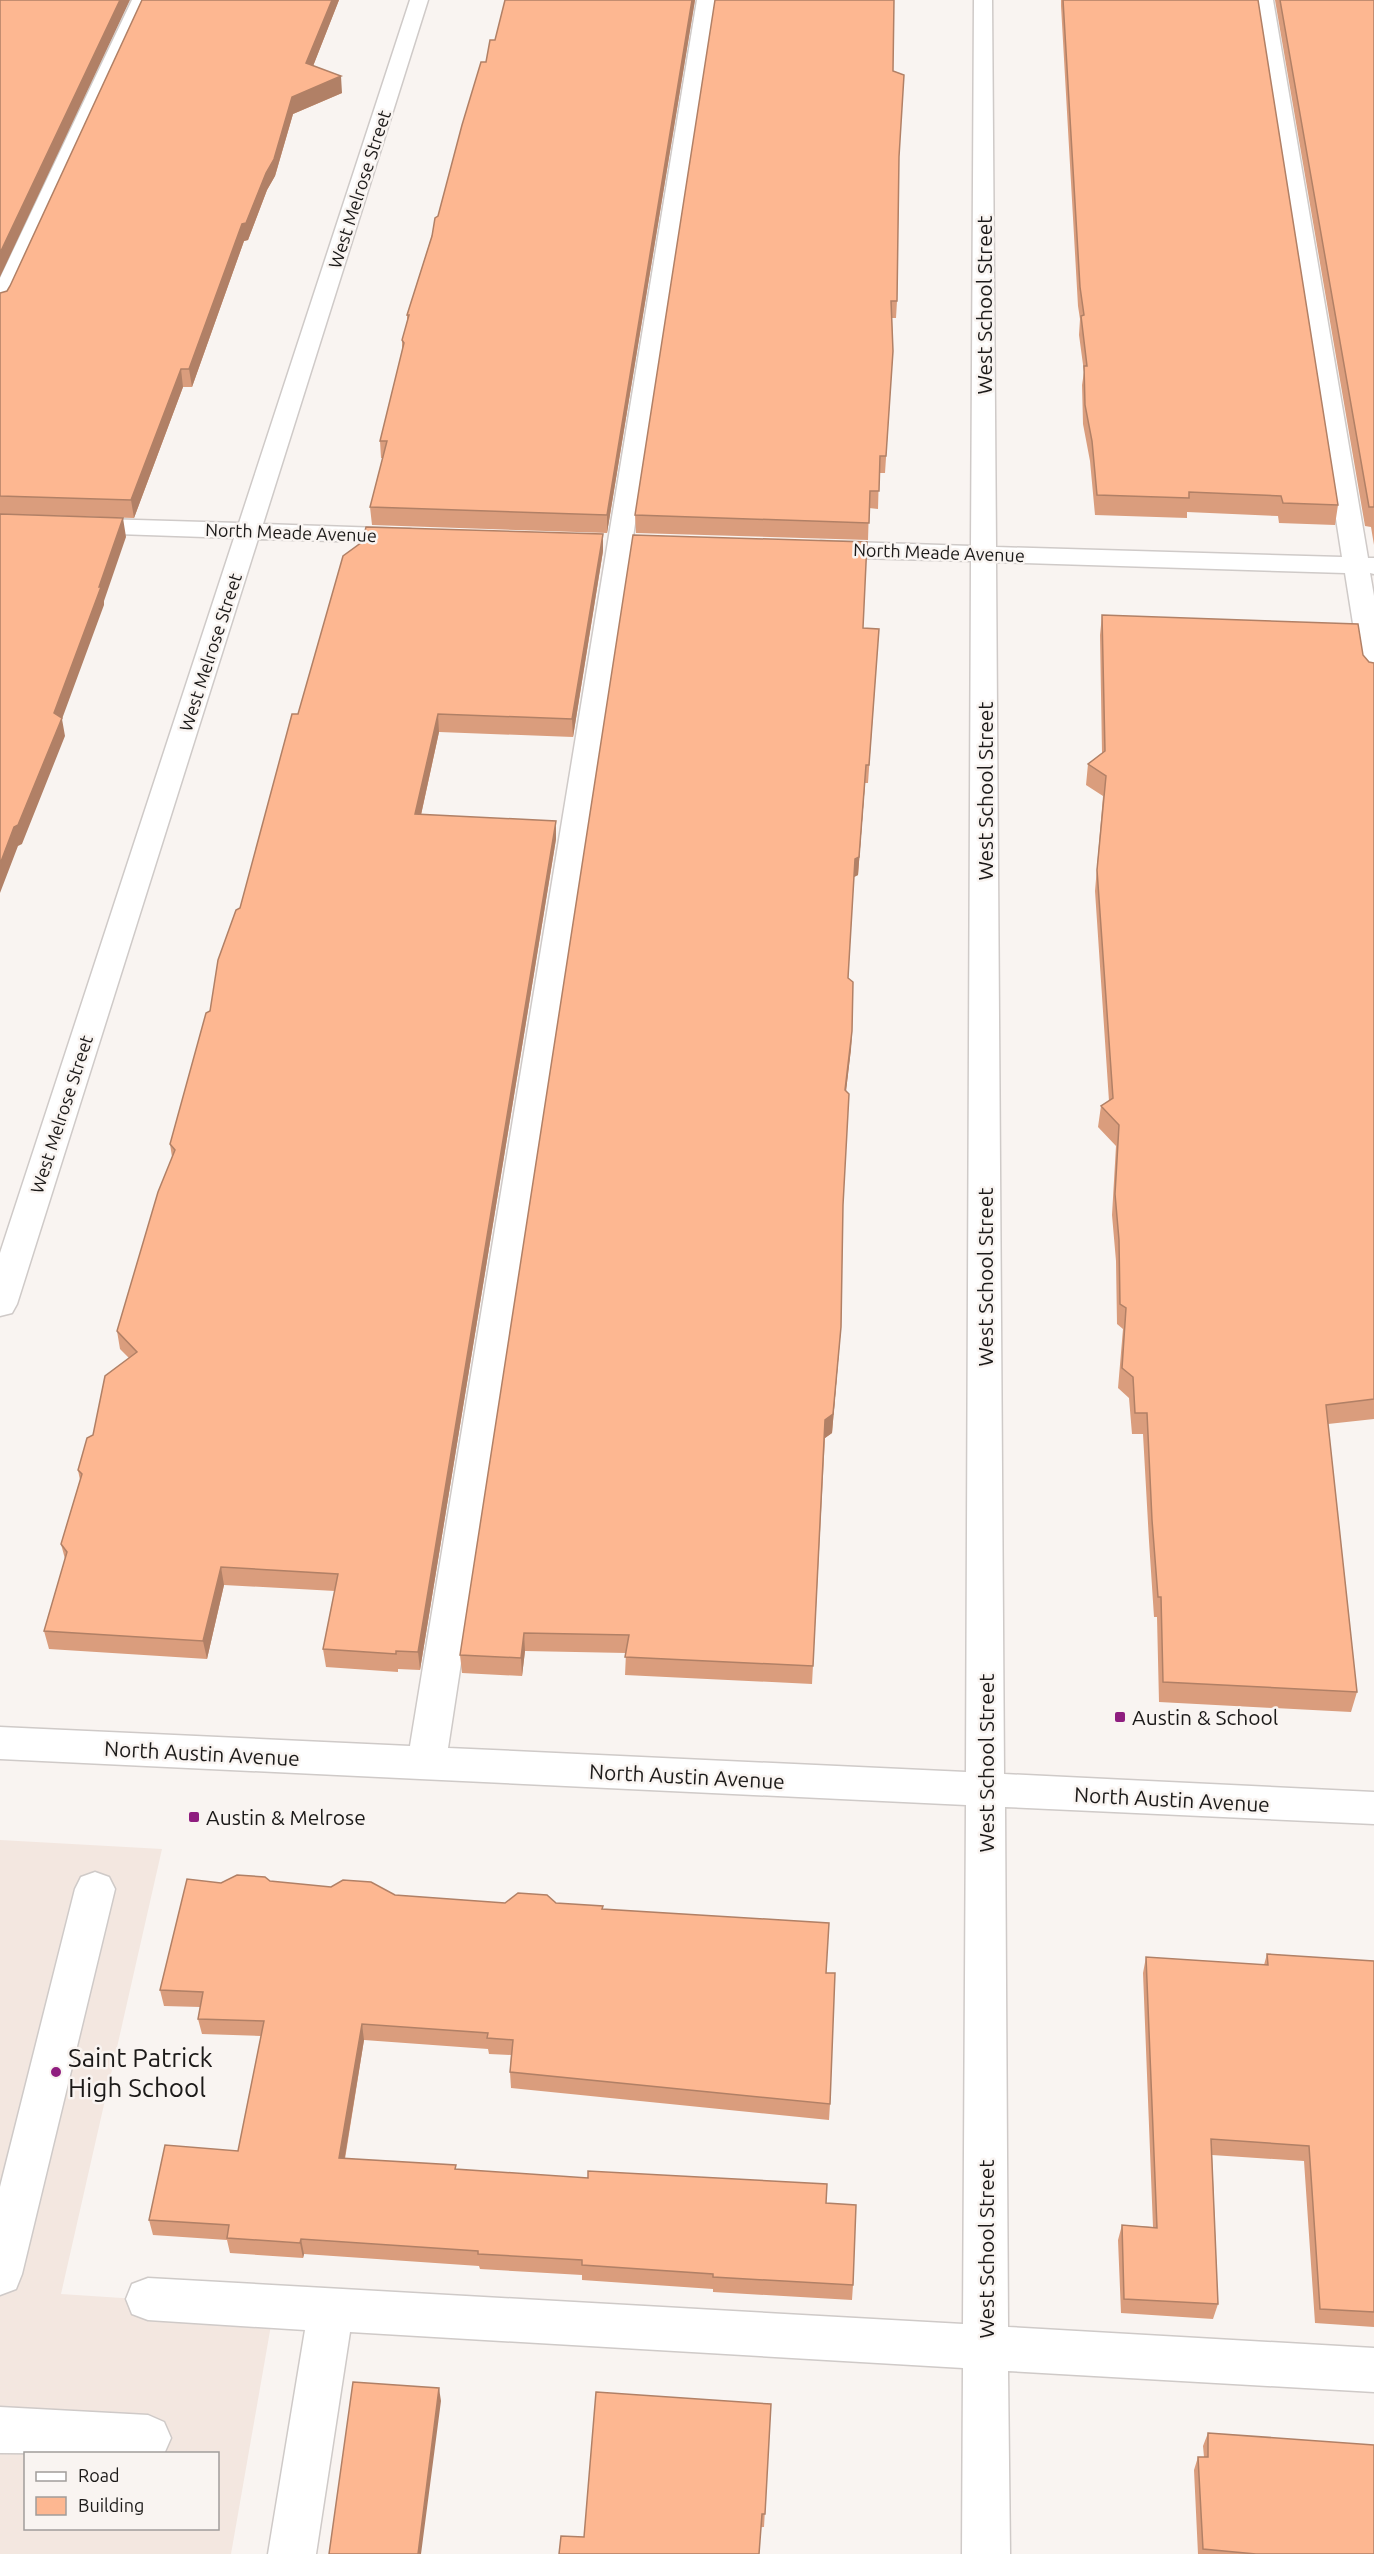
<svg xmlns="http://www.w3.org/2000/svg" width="1374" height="2554" font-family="Ubuntu,sans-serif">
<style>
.built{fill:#f3e7e0;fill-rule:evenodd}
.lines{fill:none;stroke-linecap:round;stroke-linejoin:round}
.minor-casing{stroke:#cfcac8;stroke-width:3}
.minor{fill:#fff;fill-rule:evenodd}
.wall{fill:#da9d7d}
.shaded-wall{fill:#b18066}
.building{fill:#fdb791;stroke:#b18066;stroke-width:1.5}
.poi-dot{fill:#8f1d7f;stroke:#f9f4f1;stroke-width:2}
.labels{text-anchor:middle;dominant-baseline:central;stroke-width:5;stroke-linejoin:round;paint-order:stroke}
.far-street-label{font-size:18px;fill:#1c1a19;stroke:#f9f4f1}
.street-label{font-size:21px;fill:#1c1a19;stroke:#f9f4f1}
.poi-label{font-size:21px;fill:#1c1a19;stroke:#f9f4f1;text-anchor:start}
.near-poi-label{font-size:26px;fill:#1c1a19;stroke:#f9f4f1;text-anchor:start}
</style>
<rect width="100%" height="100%" fill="#f9f4f1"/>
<path class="built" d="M0 1840 162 1849 61 2294 274 2308 231 2554H0ZM26 2454H218V2528H26Z"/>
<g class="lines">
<defs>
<path id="minor" d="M132 0H150L11 302 8 307 0 309V278Z
M410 0H428L263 524 410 529 419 531 422 536 419 541 410 543 258 539 17 1304 12 1313 0 1316V1253L234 538 0 530V516L239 523Z
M697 0H715L448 1748 966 1772 971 561 821 557 812 554 808 549 812 544 821 541 971 546 974 0H992L996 547 1342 557 1255 0H1273L1368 558H1374V574L1370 573 1374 596V682L1365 680 1361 674 1345 573 996 562 1004 1774 1374 1792V1824L1005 1807 1008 2327 1374 2348V2392L1008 2371 1010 2554H962L963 2368 350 2332 316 2554H268L305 2330 148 2320 132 2314 126 2299 132 2284 148 2278 963 2324 966 1805 0 1759V1727L410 1746Z
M95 1872 109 1877 115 1889 22 2274 16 2289 0 2295V2187L75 1889 81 1877Z
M0 2407 148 2415 164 2422 171 2438 164 2454 0 2453Z"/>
</defs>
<use href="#minor" class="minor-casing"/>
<use href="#minor" class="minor"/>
</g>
<path class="wall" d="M142 0H339L313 66 342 93 293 114 275 176 267 190 248 240 244 241 192 387H183L134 518 0 514V293L7 291 10 286Z
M695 0 607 533 372 525 370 507 383 458H381L380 441 402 351V340L407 322V315L438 216 486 62 495 40Z
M1061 0H1258L1338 505 1335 525 1279 523 1278 516 1187 512V518L1095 515 1090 461 1083 424 1082 385 1084 372 1079 335 1080 319 1078 306 1061 6Z
M1275 0H1374V545L1371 527 1365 526Z
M893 71 899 161 897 301 896 318H892L893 351 885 473H879L878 509 869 508 868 540 636 533 635 515Z
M603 551 573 737 439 732 421 815 556 839 420 1670 398 1669V1672L326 1667 323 1649 335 1591 224 1585 207 1659 49 1649 44 1631 65 1559 61 1544 80 1480 78 1470 129 1358 120 1349 117 1331 172 1157 170 1144 298 714Z
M1102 615 1363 655 1369 662 1374 663V1419L1328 1424 1357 1692 1351 1712 1159 1702 1157 1617H1154L1149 1541 1143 1434H1132L1129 1398 1118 1388 1123 1329 1117 1324 1116 1261 1112 1215 1116 1146 1098 1127 1101 1106 1109 1101 1095 891 1103 796 1086 785 1088 764 1102 753 1100 635Z
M863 628 879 629 868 783H865L858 875 854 877 848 978 852 1031 851 1049 846 1091 843 1207 841 1327 832 1433 825 1438 812 1684 625 1675 626 1653 525 1651 522 1676 462 1673 460 1655Z
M270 1881 395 1895 505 1903H556L603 1910 826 1973 830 2104 829 2120 511 2088 510 2072 511 2055 489 2054 488 2049 364 2040 345 2159 456 2165V2169L826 2203 853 2285 852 2300 713 2292V2289L582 2280V2275L480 2269 479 2266 304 2254 303 2258 230 2253 227 2240 153 2235 149 2220 238 2151 261 2036 202 2034 198 2019 200 2007 164 2006 160 1990 221 1883Z
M1267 1954 1374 1961V2327L1315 2323 1304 2161 1212 2155 1218 2304 1213 2319 1121 2313 1118 2240 1122 2225 1153 2227 1143 1973 1146 1957 1264 1965Z
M771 2404 764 2527 584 2537Z
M1208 2433 1374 2554H1198L1194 2470 1198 2457H1204L1203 2446Z"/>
<path class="shaded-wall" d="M120 0H130L0 277V253Z
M332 0H339L308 79 306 63Z
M692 0H695L607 533V515Z
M341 76 342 93 293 114 275 176 267 190 248 240 244 241 192 387 189 369 242 224 292 97Z
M181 369 183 387 134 518 131 500Z
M123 518 126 537 104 601V605L62 719 65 736 22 844 18 846 0 893V864Z
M603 534V551L573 737 572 719Z
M438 714 439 732 417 833 415 814Z
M865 783 858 875 854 877 855 859Z
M556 821V839L420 1670 418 1652Z
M852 1031 851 1049 844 1108 845 1090Z
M841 1327 832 1433 825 1438V1420Z
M221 1567 224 1585 207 1659 203 1641Z
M524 1633 525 1651 522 1676 521 1658Z
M362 2024 364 2040 342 2174 339 2158Z
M301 2239 304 2254 303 2258 300 2243Z
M439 2388 441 2401 421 2554H418Z"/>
<path class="building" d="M0 0H120L0 253Z
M142 0H332L306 63 341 76 292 97 274 159 266 173 246 223 242 224 189 369H181L131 500 0 496V293L7 291 10 286Z
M505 0H692L607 515 370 507 387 441H380L404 343 402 340 409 315H407L432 236 435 218 438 216 462 125 481 62H486L490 40H495Z
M715 0H894L893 71 904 75 899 157 897 301H891L893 351 886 456H880L879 491H870L869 523 635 515Z
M1063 0H1258L1338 505 1283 503 1281 496 1189 492V498L1097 495 1092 441 1085 405 1084 366H1087L1081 316 1084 315 1080 287Z
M1280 0H1374V507H1369Z
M0 514 123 518 99 587H101L54 713 62 718 18 825 14 827 0 864Z
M366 527 603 534 572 719 438 714 415 814 556 821 418 1652 396 1651V1654L323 1649 338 1574 221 1567 203 1641 44 1631 67 1552 61 1544 82 1474 78 1470 87 1438 93 1435 105 1376 137 1352 117 1331 158 1192 175 1150 170 1144 206 1013 210 1011 218 960 236 910 240 908 292 714H298L343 556 362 542Z
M633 535 867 542 863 628 879 629 869 765H866L859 857 855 859 848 978 853 982 852 1031 845 1090 849 1094 843 1205 841 1327 833 1414 825 1420 813 1666 625 1657 629 1635 524 1633 521 1658 460 1655Z
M1102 615 1358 624 1363 655 1369 662 1374 663V1399L1326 1405 1357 1692 1163 1682 1161 1597H1158L1152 1520 1147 1413H1135L1133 1377 1122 1368 1126 1308 1120 1304 1119 1240 1115 1194 1119 1125 1101 1106 1113 1098 1097 870 1106 776 1088 764 1105 751Z
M237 1875 265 1877 270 1881 331 1887 343 1880 371 1882 395 1895 505 1903 518 1893 547 1895 556 1903 603 1906 602 1909 829 1923 826 1973H835L830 2104 510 2072 513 2040 487 2038 488 2033 362 2024 339 2158 456 2165 455 2169 588 2178V2171L827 2184 826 2203 856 2205 853 2285 713 2277V2274L582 2265V2260L478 2254V2251L301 2239 300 2243 227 2238 229 2225 149 2220 165 2145 238 2151 264 2021 198 2019 203 1992 160 1990 187 1879 221 1883Z
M1267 1954 1374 1961V2312L1320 2309 1309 2146 1211 2139 1218 2304 1124 2299 1122 2225 1157 2228 1146 1957 1268 1965Z
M353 2382 439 2388 418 2554H329Z
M596 2392 771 2404 765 2514H762L759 2554H559L561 2536 584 2537Z
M1208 2433 1374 2445V2554H1256L1203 2549 1198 2457H1208Z"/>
<g class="poi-dot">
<rect x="1114" y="1711" width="12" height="12" rx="3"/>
<rect x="188" y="1811" width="12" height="12" rx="3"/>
<circle cx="56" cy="2072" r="6"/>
</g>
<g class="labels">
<g class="far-street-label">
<text transform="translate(359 189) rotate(-72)">West Melrose Street</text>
<text transform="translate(291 532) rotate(2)">North Meade Avenue</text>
<text transform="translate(939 552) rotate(2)">North Meade Avenue</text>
<text transform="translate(210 652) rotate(-72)">West Melrose Street</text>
<text transform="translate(61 1114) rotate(-72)">West Melrose Street</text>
</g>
<g class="street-label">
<text transform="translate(984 305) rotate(-90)">West School Street</text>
<text transform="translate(985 791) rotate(-90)">West School Street</text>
<text transform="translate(985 1277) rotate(-90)">West School Street</text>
<text transform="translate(202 1753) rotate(3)">North Austin Avenue</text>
<text transform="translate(986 1763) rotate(-90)">West School Street</text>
<text transform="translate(687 1776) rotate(3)">North Austin Avenue</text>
<text transform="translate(1172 1799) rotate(3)">North Austin Avenue</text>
<text transform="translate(986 2249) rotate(-90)">West School Street</text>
</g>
<g class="poi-label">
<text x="1132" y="1717">Austin &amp; School</text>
<text x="206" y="1817">Austin &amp; Melrose</text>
</g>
<g class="near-poi-label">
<text x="68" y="2057">Saint Patrick<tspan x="68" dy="30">High School</tspan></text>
</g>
</g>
<rect x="24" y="2452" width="195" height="78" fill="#f9f4f1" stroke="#a19d9b" stroke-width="1.5"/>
<rect x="36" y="2472" width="30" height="9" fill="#ffffff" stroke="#a19d9b" stroke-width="1.5"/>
<text x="78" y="2482" font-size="18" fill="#1c1a19">Road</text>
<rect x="36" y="2497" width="30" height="18" fill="#fdb791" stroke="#a19d9b" stroke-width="1.5"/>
<text x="78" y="2512" font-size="18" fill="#1c1a19">Building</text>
</svg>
